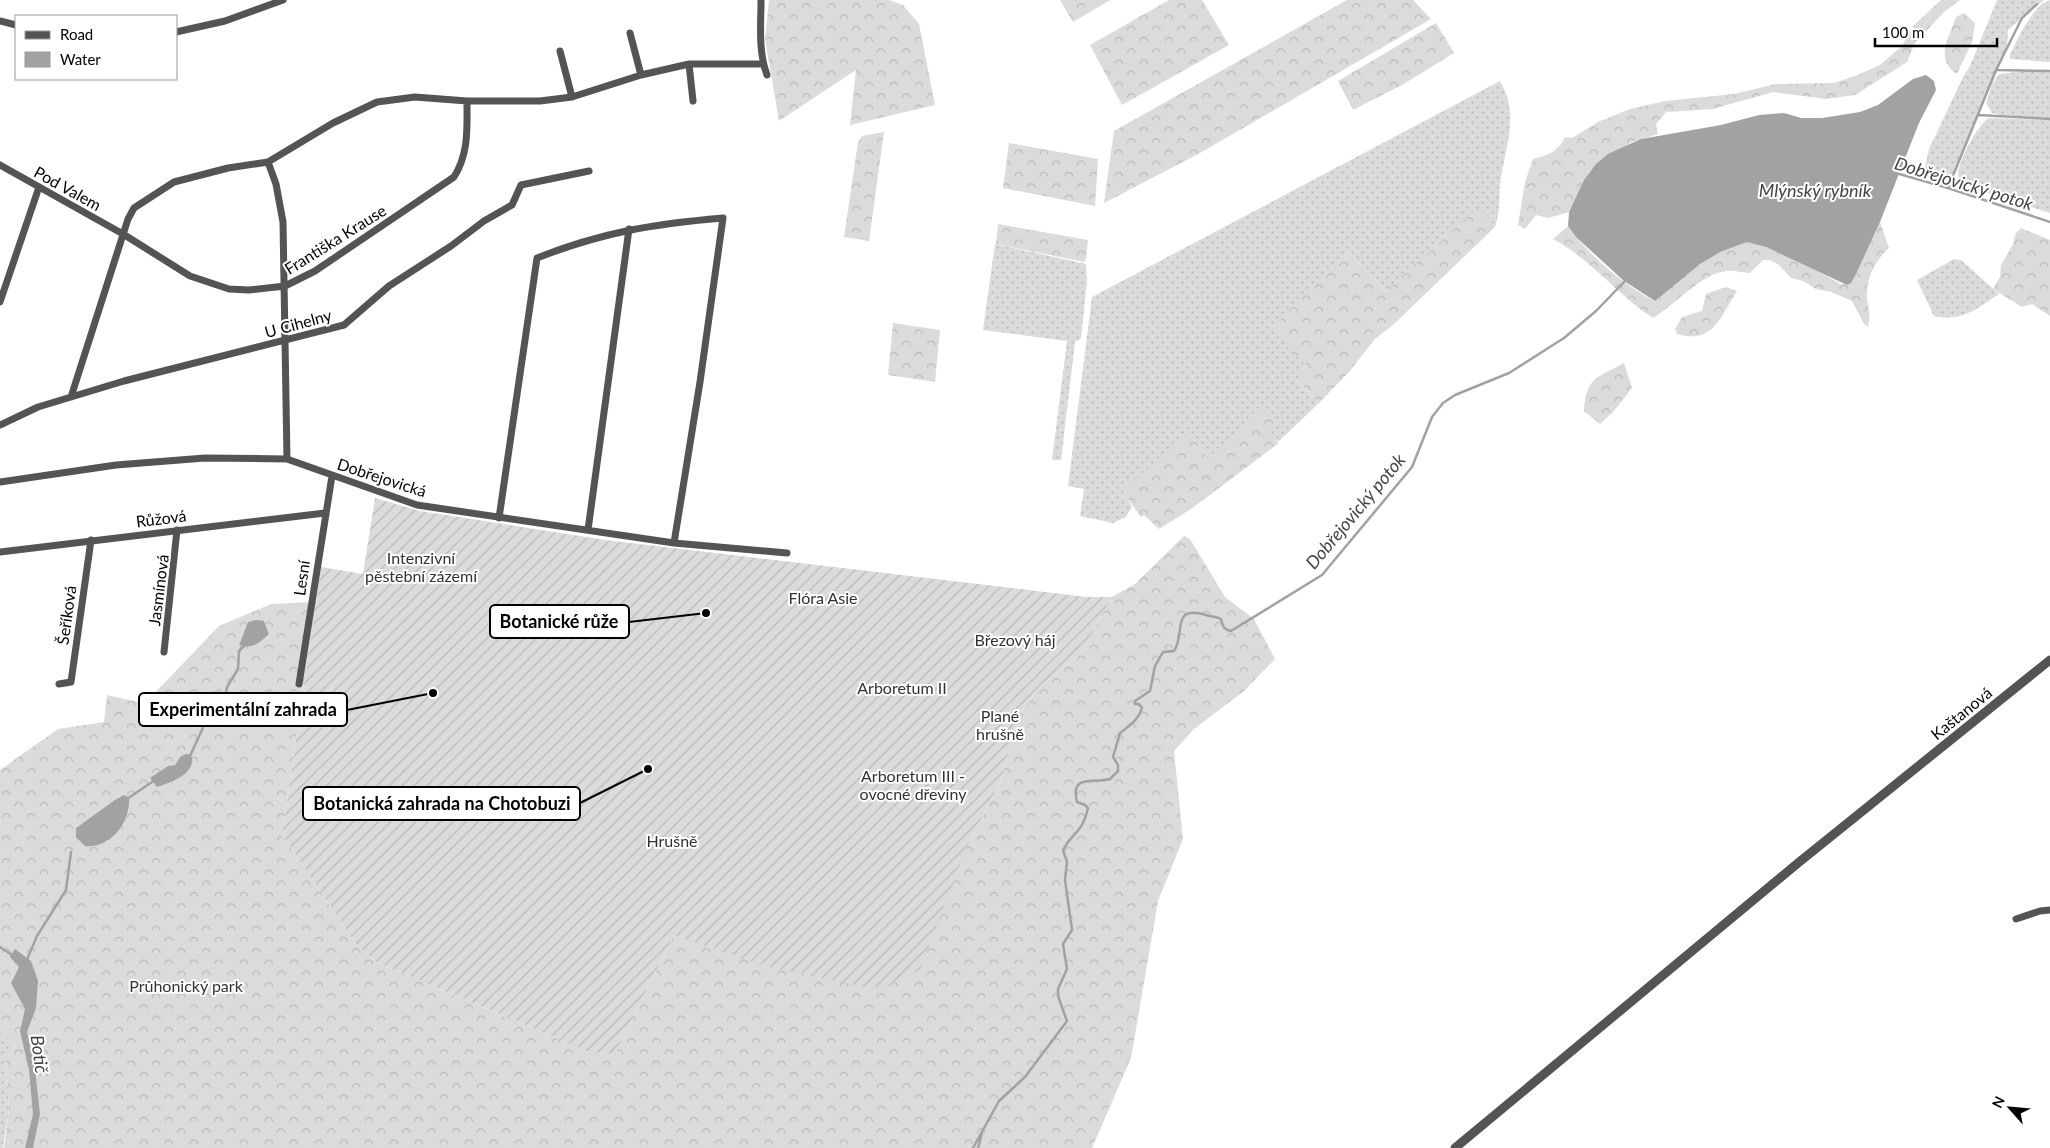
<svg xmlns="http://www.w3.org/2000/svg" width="2050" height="1148" font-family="Lato,sans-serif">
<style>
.grass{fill:url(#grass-dots)}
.forest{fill:url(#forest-crowns);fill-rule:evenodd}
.garden{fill:url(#garden-furrows)}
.water{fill:#a2a2a2}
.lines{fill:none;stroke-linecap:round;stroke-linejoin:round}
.stream{stroke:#a2a2a2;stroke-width:2.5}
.minor{stroke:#545454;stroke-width:7}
.tertiary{stroke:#545454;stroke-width:9}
.labels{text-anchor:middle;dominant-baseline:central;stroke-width:4;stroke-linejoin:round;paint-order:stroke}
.street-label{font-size:16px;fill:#000;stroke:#fff}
.park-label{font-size:16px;fill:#323232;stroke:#fff}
.water-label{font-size:18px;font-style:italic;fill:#434343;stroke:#fff}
.leader{fill:none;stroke:#000;stroke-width:2}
.callout-dot{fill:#000;stroke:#fff;stroke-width:2}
.callout{fill:#fff;stroke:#000;stroke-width:2}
.callout-label{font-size:18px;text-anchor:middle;font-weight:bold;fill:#000}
</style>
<defs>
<pattern id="grass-dots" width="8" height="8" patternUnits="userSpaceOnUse" patternTransform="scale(1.25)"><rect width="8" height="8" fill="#dbdbdb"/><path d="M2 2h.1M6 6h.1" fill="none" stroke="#bababa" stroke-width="1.8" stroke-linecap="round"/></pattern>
<pattern id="forest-crowns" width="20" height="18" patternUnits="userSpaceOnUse" patternTransform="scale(1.25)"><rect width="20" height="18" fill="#dbdbdb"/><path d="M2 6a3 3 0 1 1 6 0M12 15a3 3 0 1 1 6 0" fill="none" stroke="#bababa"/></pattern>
<pattern id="garden-furrows" width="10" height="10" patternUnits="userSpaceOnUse" patternTransform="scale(1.25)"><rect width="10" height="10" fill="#dbdbdb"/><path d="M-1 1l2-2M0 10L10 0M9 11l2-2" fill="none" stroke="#bababa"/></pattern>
</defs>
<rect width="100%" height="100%" fill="#fff"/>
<path class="grass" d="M1997 0H2044L2008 30 2007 49 1954 172 1942 183C1932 183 1929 181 1924 172L1929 149 1963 77 1970 66Z
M2050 0V62L2010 59V55C2017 40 2034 3 2050 0Z
M2033 70 2050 71V118L2000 115 1992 113 1986 103 1992 85 1999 74Z
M1500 81C1521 117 1504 148 1500 185 1499 200 1500 212 1495 227L1479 208 1386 291 1348 251 1272 329 1306 365 1295 377 1319 403 1278 442 1267 430 1210 460 1188 433 1123 491 1132 507 1126 517 1113 523 1080 516 1084 489 1068 486 1092 297Z
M1989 118 2050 120V213L1963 185C1961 182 1958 177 1958 174 1958 161 1979 123 1989 118Z
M995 244 1086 264 1087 281 1081 339 1075 342 1061 460H1052L1067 341 983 330Z
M1954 259 1961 260 1999 294C1976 309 1963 322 1934 316L1917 280Z
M0 1030 15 1046 6 1059 9 1109 3 1148H0Z"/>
<path class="forest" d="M769 0H889L903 5 919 24 935 105 850 125 856 70 779 121 765 39Z
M1060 0H1110L1073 22Z
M1169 0H1202L1229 45 1122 105 1090 45Z
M1347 0H1413L1431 19 1200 153 1104 203 1114 131Z
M1941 0H1960L1944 12 1915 43 1907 62 1855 95 1826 99 1773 92 1713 109 1666 112 1656 124 1658 134 1632 142 1590 171 1569 212 1548 218 1536 215 1525 229 1518 225 1525 182 1533 159C1547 156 1559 151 1565 137L1572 138 1598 122 1630 109 1665 101 1734 94 1775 84 1834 83 1855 76 1880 65 1902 46 1913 26Z
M1964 13 1975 23 1972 42 1957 74C1934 59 1949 38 1956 17Z
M1436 23 1454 53 1402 85 1353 110 1338 81Z
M884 132 869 241 844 237 858 142 862 136Z
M1009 143 1098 159 1095 206 1003 188Z
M1479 207 1495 227 1394 324 1374 340 1349 372 1319 403 1295 377 1306 365 1271 329 1348 251 1386 291Z
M1880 222 1889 248C1877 259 1868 274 1867 292 1866 305 1872 310 1868 327L1864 324 1852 301 1831 292 1816 289 1803 281 1791 278 1779 265 1770 260H1763L1750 273C1742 273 1733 270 1726 271 1701 274 1675 305 1653 318 1617 295 1591 259 1553 239L1568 226C1589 256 1622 283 1654 301 1673 285 1723 241 1747 242 1765 243 1825 274 1842 285L1857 272Z
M998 224 1088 240 1086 259 1084 262 996 244Z
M2021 228 2050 240V316L2032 304 2022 307 1993 289 2000 277 2001 265 2012 246 2016 233Z
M1726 287 1737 291C1721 316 1713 345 1677 334L1675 329 1682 317 1702 311 1706 294Z
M893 323 940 330 935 382 888 375Z
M1624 363 1632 388 1613 412 1600 424 1584 411C1586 378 1596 378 1624 363Z
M1264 409 1276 420 1268 430 1278 443 1275 446 1191 509 1159 529 1144 515 1141 517 1122 491 1188 432 1210 460Z
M1184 536 1190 539 1225 597 1254 619 1275 659 1244 691 1194 729 1174 751 1183 839 1158 901 1131 1058 1092 1148H4L9 1109 6 1059 15 1046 0 1030V770L58 729 104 722 107 695 139 702 150 698 219 626 271 604 316 602 282 835 356 944 376 962 591 1053 615 1054 674 935 965 851 1000 783 1019 716 1039 687 1080 655 1112 597 1135 584ZM264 621 269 634C259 644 252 647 239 645L248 622ZM180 757 172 782 157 786 151 778 168 766 175 765ZM120 796 129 809C123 823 118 833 106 842L76 828Z"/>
<path class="garden" d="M375 498 420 511 605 540 1087 597H1112L1080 655 1039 687 1019 716 1000 783 965 851 920 970 886 987H863L765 966 674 935 615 1054 591 1053 376 962 356 944 282 835 321 567 363 574Z"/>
<path class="water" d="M1926 75 1934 81 1936 90 1919 123 1880 222 1857 272 1851 283 1847 285 1766 247 1747 242 1720 252 1700 264 1655 301 1624 281 1576 237 1568 226 1569 212 1584 180 1596 164 1608 154 1641 139 1721 125 1759 115 1784 113 1801 118H1822L1860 112 1878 105 1913 79Z
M256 620 264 621 269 634C260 643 252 649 239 645L248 622Z
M186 754 191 755C198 773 170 783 157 787L150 778 168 766 175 765 180 757Z
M124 795 129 798C131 822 110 849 85 846L76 837V828L116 799Z
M15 949 31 961 38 981 36 1008 27 1032 35 1069 40 1114 33 1148H25L33 1114 29 1070 20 1031 25 1009 11 983 19 967 10 957Z"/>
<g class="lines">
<path class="stream" d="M1997 70 2050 71
M1978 115 2050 119
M1896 173 1948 188 2050 222
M1948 188 1996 70 2022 18 2037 4
M190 756 207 719 225 698 227 687 238 669 239 651 245 645
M127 799 155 780
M0 947 12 955
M26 962 37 936 66 890 71 852
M973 1148 999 1101 1025 1077 1067 1021 1058 996V989L1067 969 1063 944 1072 930 1065 880 1067 862 1063 850C1073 831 1082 834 1088 808L1085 805 1077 802C1070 773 1093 784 1110 779L1118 771V765L1113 757 1120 733C1130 725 1138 721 1142 708L1139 704H1135V701L1150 691 1155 666 1163 652 1174 651C1186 634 1170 604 1206 615 1211 617 1216 616 1221 619 1223 626 1223 629 1231 631L1322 575 1412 467 1432 417 1443 403 1455 395 1509 373 1564 338 1596 311 1625 281
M978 1148 982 1133"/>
<path class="minor" d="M761 0C761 25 758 51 767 75
M0 21 16 25
M176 32 225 21 283 0
M630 33 641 75
M560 51 572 97
M689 64 693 101
M268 162 276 184 283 222 287 459
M0 165 123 234 190 276 229 289 249 290 285 286 315 271 454 177C469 153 467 128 467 101
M0 302 39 187
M71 397 128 219 134 208 174 182 228 168 268 162 333 123 377 102 415 97 467 101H540L572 97 641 75 689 64H763
M0 425 38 407 124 381 344 325 389 286 451 246 484 221 512 205 521 185 589 171
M0 482 116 465 205 458 287 459 417 505 674 543 787 553
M499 518 537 258C603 232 653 224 723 218L700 382 674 543
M588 530 629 229
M0 552 325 513
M164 652 177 530
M59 684 71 682 91 540
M299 684 332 476
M2016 919 2040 911 2050 910"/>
<path class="tertiary" d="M1455 1148 1798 863 2050 660"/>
</g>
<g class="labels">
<g class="street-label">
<text transform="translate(68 188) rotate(29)">Pod Valem</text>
<text transform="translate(335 239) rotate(-32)">Františka Krause</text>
<text transform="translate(298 323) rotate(-15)">U Cihelny</text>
<text transform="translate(382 477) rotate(18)">Dobřejovická</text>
<text transform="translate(161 518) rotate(-7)">Růžová</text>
<text transform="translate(301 578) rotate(-82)">Lesní</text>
<text transform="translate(158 590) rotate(-83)">Jasmínová</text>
<text transform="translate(66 615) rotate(-82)">Šeříková</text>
<text transform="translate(1961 713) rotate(-39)">Kaštanová</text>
</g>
<g class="park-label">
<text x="421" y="557">Intenzivní<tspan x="421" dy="18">pěstební zázemí</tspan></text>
<text x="823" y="597">Flóra Asie</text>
<text x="1015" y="639">Březový háj</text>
<text x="902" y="687">Arboretum II</text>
<text x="1000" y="715">Plané<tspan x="1000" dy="18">hrušně</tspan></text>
<text x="913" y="775">Arboretum III -<tspan x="913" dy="18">ovocné dřeviny</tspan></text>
<text x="672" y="840">Hrušně</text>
<text x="186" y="985">Průhonický park</text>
</g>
<g class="water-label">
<text transform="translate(1964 183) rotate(17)">Dobřejovický potok</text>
<text x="1815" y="190">Mlýnský rybník</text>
<text transform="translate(1355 511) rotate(-50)">Dobřejovický potok</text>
<text transform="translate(40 1054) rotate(82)">Botič</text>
</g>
</g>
<path class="leader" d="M706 613L629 622M433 693L347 710M648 769L580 803"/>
<g class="callout-dot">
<circle cx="706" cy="613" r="5"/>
<circle cx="433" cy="693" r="5"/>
<circle cx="648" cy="769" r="5"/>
</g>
<g class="callout">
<rect x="490" y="605" width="139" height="33" rx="5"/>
<rect x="139" y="693" width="208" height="33" rx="5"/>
<rect x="303" y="787" width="277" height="33" rx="5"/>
</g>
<g class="callout-label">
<text x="559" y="628">Botanické růže</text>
<text x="243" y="716">Experimentální zahrada</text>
<text x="442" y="810">Botanická zahrada na Chotobuzi</text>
</g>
<rect x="15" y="15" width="162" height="65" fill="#ffffff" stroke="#999999"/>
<rect x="25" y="31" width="25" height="8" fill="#545454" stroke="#999999"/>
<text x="60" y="40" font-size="15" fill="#000000">Road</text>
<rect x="25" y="52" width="25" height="15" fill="#a2a2a2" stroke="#999999"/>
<text x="60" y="65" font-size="15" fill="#000000">Water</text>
<g transform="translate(2010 1108) rotate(297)" stroke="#ffffff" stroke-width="4" paint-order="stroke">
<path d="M0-4L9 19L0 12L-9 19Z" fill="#000000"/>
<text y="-8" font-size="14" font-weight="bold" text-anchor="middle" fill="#000000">N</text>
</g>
<path d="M1875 38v8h122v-8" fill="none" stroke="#000000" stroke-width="2.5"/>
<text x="1882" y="38" font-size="15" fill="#000000" stroke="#ffffff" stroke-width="4" paint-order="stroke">100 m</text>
</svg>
